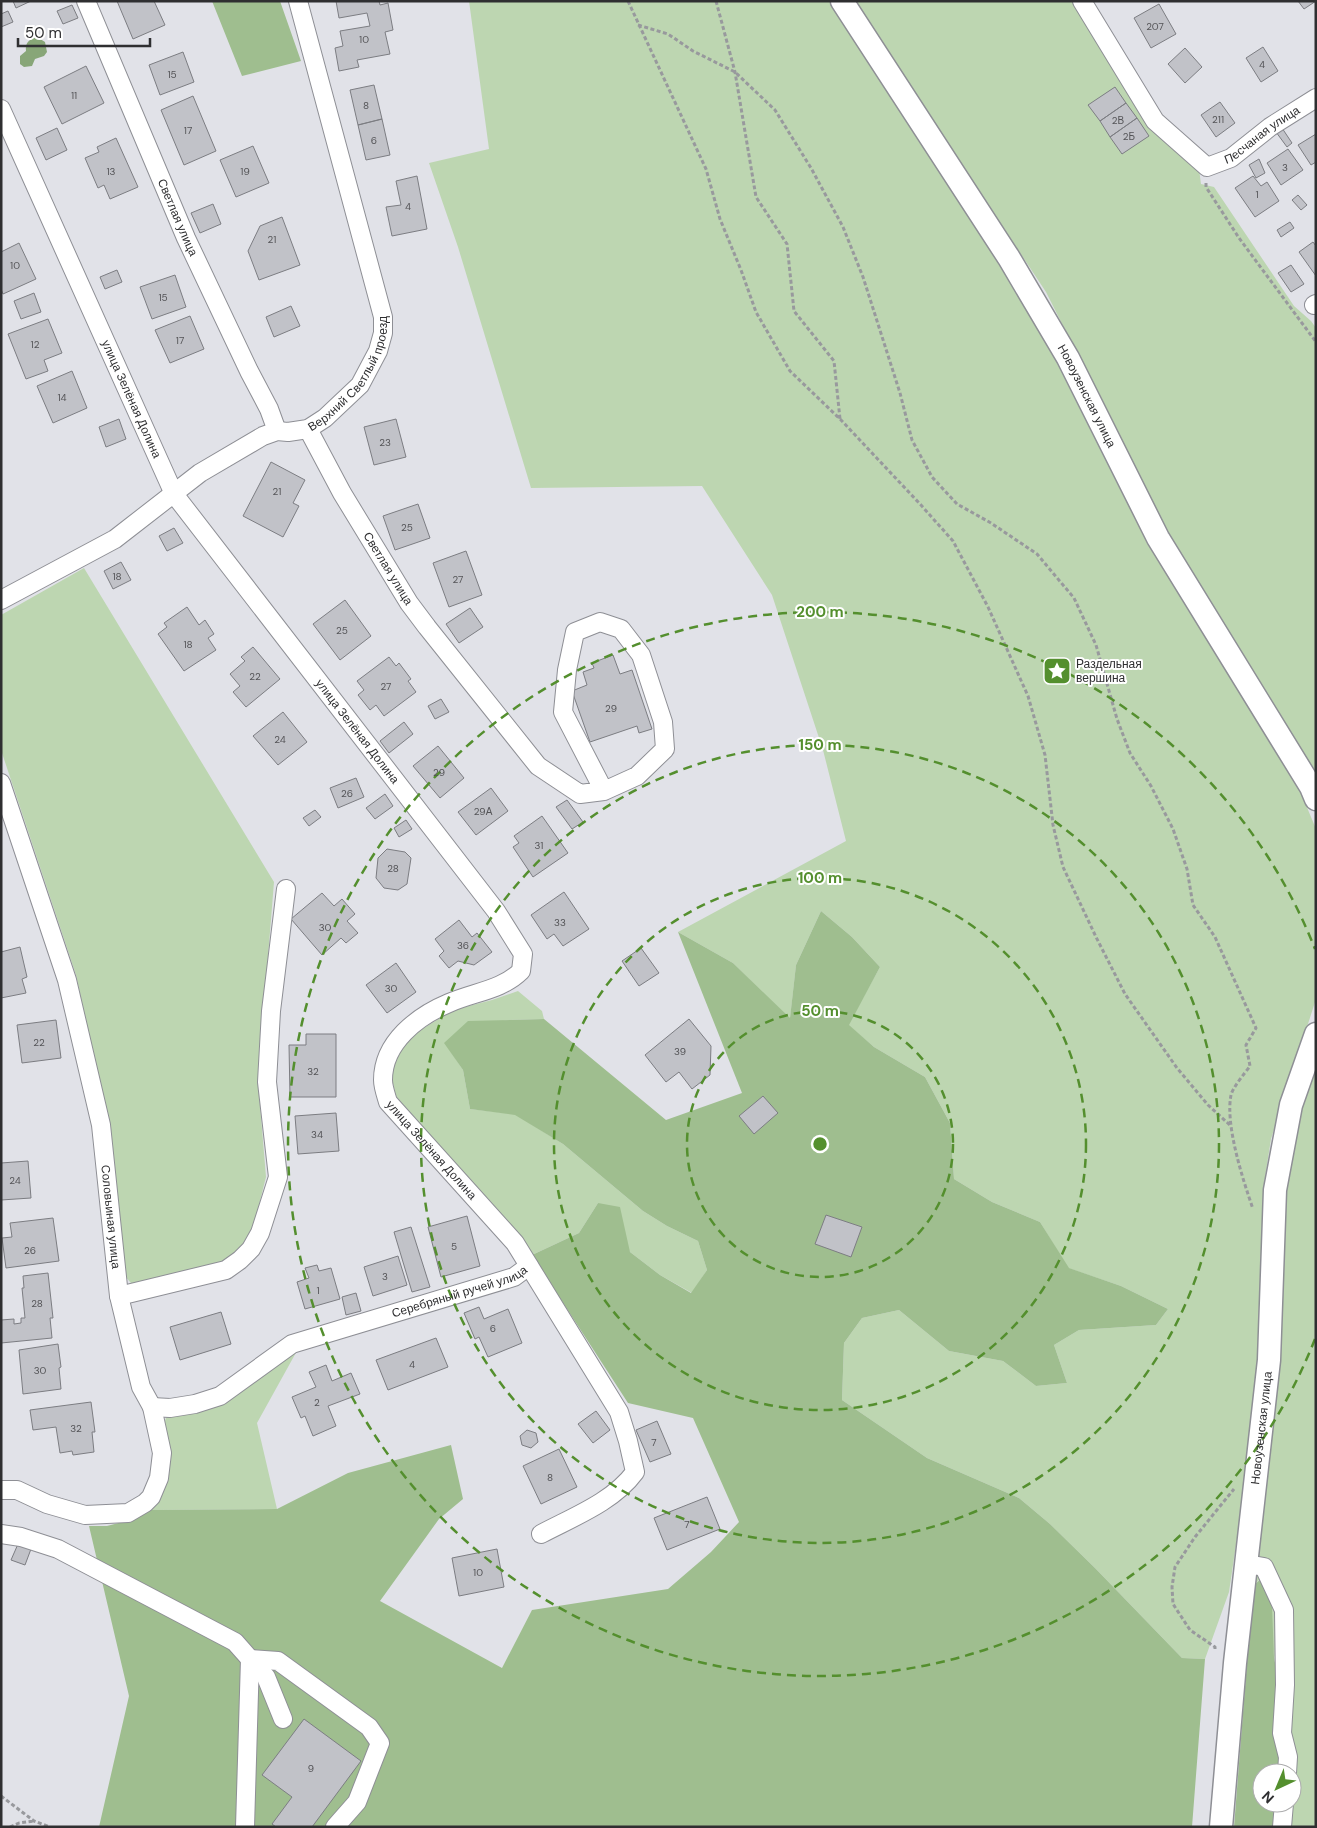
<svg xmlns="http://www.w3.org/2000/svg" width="1317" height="1828" font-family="'DM Sans',sans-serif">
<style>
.green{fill:#bdd6b1}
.forest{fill:#9fbe8f}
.water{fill:#88a678}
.building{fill:#c1c2c8;stroke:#7c7d82}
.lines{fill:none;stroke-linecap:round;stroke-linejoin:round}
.minor-casing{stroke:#8e8f95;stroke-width:20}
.major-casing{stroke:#8e8f95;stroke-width:25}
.path{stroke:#98999d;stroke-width:3;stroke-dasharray:4 2.5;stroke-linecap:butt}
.minor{stroke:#fff;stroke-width:18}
.major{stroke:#fff;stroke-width:22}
.ring{fill:none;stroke:#548f2e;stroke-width:2.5;stroke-dasharray:9 6}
.labels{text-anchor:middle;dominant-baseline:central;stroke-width:4;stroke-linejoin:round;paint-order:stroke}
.number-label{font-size:10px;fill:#545457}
.street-label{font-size:12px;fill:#2f2f31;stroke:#fff}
.poi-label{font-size:12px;fill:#2f2f31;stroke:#fff;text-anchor:start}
.centre{fill:#548f2e;stroke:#fff;stroke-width:2.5}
.ring-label{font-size:15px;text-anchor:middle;font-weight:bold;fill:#548f2e;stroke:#fff;stroke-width:4;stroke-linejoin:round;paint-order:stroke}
</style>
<rect width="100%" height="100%" fill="#e1e2e8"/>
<path class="green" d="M469 1H831L1002 263 1057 362 1151 543 1301 793 1316 829V999L1271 1139 1263 1190 1264 1255 1259 1363 1242 1504 1229 1592 1205 1659 1182 1658 1095 1568 1050 1524 1019 1498 927 1458 842 1400 844 1343 862 1318 899 1310 949 1351 1003 1361 1036 1386 1067 1383 1054 1345 1079 1330 1156 1325 1168 1309 1121 1286 1068 1268 1040 1222 992 1202 954 1179 950 1123 925 1077 874 1047 848 1025 880 967 852 937 821 911 796 965 790 1019 733 963 678 932 846 841 823 750 772 595 702 486 531 488 458 247 429 163 489 149Z
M853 1H1075L1199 169 1201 184 1214 187 1294 306 1311 321 1316 328V777L1168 535 1046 292Z
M84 568 274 882 258 1081 266 1177 253 1229 246 1245 225 1264 140 1285 131 1283 124 1275 108 1123 76 975 1 750V615Z
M518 991 542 1011 544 1019 506 1020 445 1043 463 1070 470 1109 515 1114 563 1144 643 1211 667 1226 698 1241 707 1270 692 1293 660 1275 630 1252 598 1203 579 1233 532 1255 519 1236 396 1097 392 1078 394 1062 402 1046 419 1031 453 1010 492 1000Z
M1316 1065V1827H1278L1292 1803V1773L1262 1577 1253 1586 1283 1193 1300 1112Z
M298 1349 257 1423 277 1509 150 1510 157 1501 163 1426 166 1418 171 1414Z"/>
<path class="forest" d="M212 1H280L301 61 242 76Z
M821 911 852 937 880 967 849 1025 874 1047 925 1077 950 1123 954 1179 992 1202 1040 1222 1069 1268 1121 1286 1168 1309 1156 1325 1079 1330 1054 1345 1067 1383 1036 1386 1003 1361 949 1351 899 1310 862 1318 844 1343 842 1400 927 1458 1019 1498 1050 1524 1095 1568 1182 1658 1205 1659 1192 1827H99L129 1696 89 1526H107L130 1520 150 1510 277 1509 348 1473 451 1445 463 1499 439 1519 380 1601 502 1668 532 1610 668 1589 711 1552 739 1522 693 1418 628 1403 532 1255 579 1233 598 1203 620 1207 630 1252 660 1275 691 1293 707 1270 698 1241 667 1226 643 1211 563 1144 515 1115 470 1109 463 1070 444 1043 468 1021 544 1019 666 1120 742 1093 678 932 733 963 790 1018 796 965Z
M1263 1577 1272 1607 1274 1657 1279 1686 1280 1773H1262V1803H1279L1278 1827H1234L1253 1586Z"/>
<path class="water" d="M37 37 45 42 47 52 44 56 35 59 32 66 24 67 20 64V56L26 51C25 43 29 39 37 37Z"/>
<path class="building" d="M13 1H31L16 8Z
M117 1H154L165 25 133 39Z
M336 1H379L380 5 388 3 393 30 385 32 390 54 357 60 359 67 339 71 335 48 343 46 340 31 370 26 367 13 339 18Z
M1298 1H1316L1304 9Z
M1159 4 1176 34 1151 48 1134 18Z
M72 5 78 18 63 24 57 11Z
M8 11 13 22 1 27V14Z
M1263 47 1278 71 1261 82 1246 58Z
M1185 48 1202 67 1185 83 1168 64Z
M183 52 194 82 160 95 149 65Z
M86 66 104 103 62 124 44 87Z
M374 85 382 119 358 125 350 90Z
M1115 87 1126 103 1100 121 1088 105Z
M193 96 216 151 184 165 161 110Z
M1220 102 1235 123 1216 137 1201 115Z
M1126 103 1137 118 1110 137 1100 121Z
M1137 118 1149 136 1122 154 1110 137Z
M382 119 390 155 366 160 358 125Z
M57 128 67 150 46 160 36 138Z
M1282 128 1292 143 1287 147 1276 132Z
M1316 134V162L1311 165 1298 145Z
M116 138 138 187 110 199 104 185 98 188 85 158 99 152 97 147Z
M253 146 269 183 236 197 220 160Z
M1288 149 1303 170 1281 185 1267 163Z
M1259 159 1265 173 1256 178 1249 165Z
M417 176 427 229 392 236 386 207 401 205 396 181Z
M1253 176 1261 186 1267 182 1279 201 1255 217 1235 188Z
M1298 195 1307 205 1301 210 1292 200Z
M213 204 221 224 200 233 191 213Z
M282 217 300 265 259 280 248 251 260 226Z
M1290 222 1294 228 1281 237 1277 230Z
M1313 242 1316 246V276L1299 252Z
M19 243 36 279 3 294 1 289V252Z
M1291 265 1304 284 1291 292 1278 273Z
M117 270 122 282 105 289 100 277Z
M175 275 186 307 152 319 140 287Z
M34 293 41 312 21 319 14 301Z
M291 306 300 326 274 337 266 317Z
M190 316 204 349 170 363 155 330Z
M48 319 62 353 44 360 48 371 26 379 8 334Z
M72 371 87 408 53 423 37 386Z
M119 419 126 439 106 447 99 427Z
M396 419 406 457 374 465 364 427Z
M271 462 305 480 293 503 299 506 283 537 243 516Z
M418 504 430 538 395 550 383 516Z
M174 528 183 543 167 551 159 536Z
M466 551 482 595 449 607 433 563Z
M121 562 131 580 113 589 104 571Z
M345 600 371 636 340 660 313 624Z
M187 607 199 625 205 620 214 634 208 638 216 650 184 671 158 634 167 627 164 623Z
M470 608 483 627 459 643 446 624Z
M253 647 280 679 246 707 233 692 240 686 230 674 245 661 241 657Z
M613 655 620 674 632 670 652 729 639 733 637 726 590 742 572 691 587 685 583 672 594 668 592 663Z
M389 657 396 666 399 663 411 679 408 681 416 692 384 716 376 705 370 710 358 695 364 690 357 681Z
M441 699 449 712 435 719 428 706Z
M283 712 307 742 278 765 253 736Z
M404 722 413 734 389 753 380 741Z
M438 746 464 778 440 798 413 766Z
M356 778 364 797 338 808 330 788Z
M491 788 508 811 476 835 458 812Z
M385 794 393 806 375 819 366 808Z
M567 800 583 822 572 829 556 807Z
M315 810 321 817 309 826 303 818Z
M542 816 568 853 533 877 513 847 519 843 514 836Z
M406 820 412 829 399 837 394 828Z
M387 849 405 852 411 858 407 884 398 890 384 888 376 878 378 858Z
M564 892 589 929 563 946 554 934 547 939 531 915Z
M322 893 334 906 342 899 355 914 347 921 358 933 346 943 341 938 322 955 291 919Z
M459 920 472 937 477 933 492 952 474 965 458 961 449 968 439 956 444 951 435 939Z
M20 947 27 977 22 979 26 993 1 998V952Z
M641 948 659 973 639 986 622 961Z
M396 963 416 992 387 1013 366 985Z
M689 1019 711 1046 710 1075 692 1089 679 1072 666 1082 645 1055Z
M56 1020 61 1058 22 1063 17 1025Z
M306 1034H336V1097H290L289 1045H306Z
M763 1096 778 1113 754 1134 739 1116Z
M336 1113 339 1151 298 1154 295 1116Z
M28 1161 31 1198 1 1200V1163Z
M826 1215 862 1227 851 1257 815 1244Z
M467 1216 480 1266 441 1277 428 1227Z
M53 1218 59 1261 6 1268 2 1238 12 1237 10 1223Z
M411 1227 430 1287 412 1292 394 1232Z
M398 1256 407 1285 373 1296 364 1267Z
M317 1265 319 1271 331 1268 340 1299 305 1309 297 1282 309 1278 305 1268Z
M48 1273 53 1318H50L52 1338 1 1343V1320L14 1319V1324L21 1323V1318H25L22 1288H24L23 1276Z
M356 1293 361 1311 346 1315 342 1297Z
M479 1307 484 1319 508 1309 522 1343 488 1357 479 1337 475 1339 464 1313Z
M221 1312 231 1344 180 1360 170 1327Z
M436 1338 448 1367 388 1390 376 1360Z
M58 1344 61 1367 59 1368 61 1389 23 1394 19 1350Z
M326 1365 332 1381 351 1373 360 1394 328 1406 336 1426 313 1436 305 1416 301 1418 292 1397 316 1387 309 1372Z
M91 1402 95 1432H92L94 1452 73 1455 72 1451 60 1453 56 1427 33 1430 30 1410Z
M596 1411 610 1430 593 1443 578 1424Z
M657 1421 671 1454 650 1462 636 1430Z
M527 1430 536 1433 538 1442 531 1448 522 1445 520 1436Z
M559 1449 577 1487 541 1504 523 1466Z
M707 1497 720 1529 667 1550 654 1518Z
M18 1544 31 1549 25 1565 11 1560Z
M497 1549 504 1587 459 1596 452 1558Z
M304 1719 361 1761 312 1827H276L272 1824 292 1797 262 1775Z"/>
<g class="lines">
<defs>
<g id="minor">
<path id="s1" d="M86 1 186 238 249 371 269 409 277 431"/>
<path id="s2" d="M1082 1 1155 121 1207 167 1231 158 1270 127 1316 98"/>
<path id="s3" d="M1 109 174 494 496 911 523 954 521 971C502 990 474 992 449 1003 418 1016 383 1042 383 1080 383 1087 386 1095 388 1102L515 1243 619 1412 628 1441 635 1472C613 1502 573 1517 541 1534"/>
<path d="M1314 305 1316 304"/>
<path id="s4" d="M308 429 342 493 409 603 427 627 538 766 580 794 604 791 637 776 665 749 663 722 641 655 621 629 600 622 575 632 567 670 563 712 604 791"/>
<path id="s5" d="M1 600 115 539 200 473 263 436 277 431 288 432 308 429 325 418 360 385 378 351 383 333V317L298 1"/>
<path id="s6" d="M1 783 67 980 101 1125 119 1296 141 1387 152 1407 162 1453 159 1478 151 1497 145 1503 128 1513 85 1515 47 1504 17 1490H1"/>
<path d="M119 1296 226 1270 240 1260 251 1249 260 1233 278 1177 267 1082 271 1011 286 889"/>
<path id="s7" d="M152 1407 170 1408 195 1404 220 1396 292 1344 514 1277 529 1266"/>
<path d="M1 1534 21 1537 58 1549 235 1642 266 1677 283 1719"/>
<path d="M1247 1564 1264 1567 1284 1610 1285 1685 1282 1733 1288 1757 1287 1773"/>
<path d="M245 1827 250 1659 278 1661 369 1727 380 1743 357 1802 335 1827"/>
<path d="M1282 1827 1284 1803"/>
</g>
<g id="major">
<path id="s8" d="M842 1 1009 258 1068 358 1158 538 1311 787 1316 799"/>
<path id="s9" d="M1221 1827 1235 1663 1269 1360 1275 1190 1291 1105 1316 1034"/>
</g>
</defs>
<use href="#minor" class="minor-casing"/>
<use href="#major" class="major-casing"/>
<path class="path" d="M628 1 706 169 720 219 741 270 756 312 790 371 841 420 920 504 953 541 988 607 1028 696 1045 755 1053 825 1063 867 1096 937 1125 994 1177 1068 1208 1105 1231 1126
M716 1 735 72 756 197 787 244 794 311 834 361 840 419
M638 25 668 34 693 51 735 72 775 110 811 168 843 227 863 277 900 393 912 440 932 477 957 504 991 523 1037 554 1074 598 1096 645 1117 719 1130 753 1151 786 1173 829 1187 869 1193 905 1215 937 1256 1028 1246 1045 1250 1066C1245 1073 1233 1087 1231 1095 1225 1125 1243 1180 1253 1209
M1206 183V187L1239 238 1316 342
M1215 1649V1647L1190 1630 1173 1604 1172 1587 1175 1567 1195 1537 1234 1489
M1 1796 34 1821 50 1827
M10 1827 19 1823 34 1821"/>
<use href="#minor" class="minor"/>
<use href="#major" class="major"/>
</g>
<g class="ring">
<circle cx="820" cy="1144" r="133"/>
<circle cx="820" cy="1144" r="266"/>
<circle cx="820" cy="1144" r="399"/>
<path d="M1315 1339A532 532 0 1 1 1315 949"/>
</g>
<defs>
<symbol id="sight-square" viewBox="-11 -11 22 22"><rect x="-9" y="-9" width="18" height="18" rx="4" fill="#548f2e" stroke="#fff"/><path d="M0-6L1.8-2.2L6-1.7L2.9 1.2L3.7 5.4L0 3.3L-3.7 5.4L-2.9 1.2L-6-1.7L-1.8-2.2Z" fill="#fff"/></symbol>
</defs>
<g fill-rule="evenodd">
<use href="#sight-square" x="1041" y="655" width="32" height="32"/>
</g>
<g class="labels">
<g class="number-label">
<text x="1155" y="26">207</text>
<text x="364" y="39">10</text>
<text x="1262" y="64">4</text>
<text x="172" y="74">15</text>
<text x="74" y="95">11</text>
<text x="366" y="105">8</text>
<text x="1218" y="119">211</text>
<text x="1118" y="120">2В</text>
<text x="188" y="130">17</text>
<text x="1129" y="136">2Б</text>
<text x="374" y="140">6</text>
<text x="1285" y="167">3</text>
<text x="111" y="171">13</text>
<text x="245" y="171">19</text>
<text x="1257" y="194">1</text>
<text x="408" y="206">4</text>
<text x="272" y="239">21</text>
<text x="15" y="265">10</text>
<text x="163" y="297">15</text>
<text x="180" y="340">17</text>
<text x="35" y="344">12</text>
<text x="62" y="397">14</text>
<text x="385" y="442">23</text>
<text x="277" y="491">21</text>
<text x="407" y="527">25</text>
<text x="117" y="576">18</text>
<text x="458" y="579">27</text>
<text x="342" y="630">25</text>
<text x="188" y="644">18</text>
<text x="255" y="676">22</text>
<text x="386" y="686">27</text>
<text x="611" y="708">29</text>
<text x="280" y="739">24</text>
<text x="439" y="772">29</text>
<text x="347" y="793">26</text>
<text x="483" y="811">29А</text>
<text x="539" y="845">31</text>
<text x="393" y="868">28</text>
<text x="560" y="922">33</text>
<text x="325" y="927">30</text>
<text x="463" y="945">36</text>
<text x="391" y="988">30</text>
<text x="39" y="1042">22</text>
<text x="680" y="1051">39</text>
<text x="313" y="1071">32</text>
<text x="317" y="1134">34</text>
<text x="15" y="1180">24</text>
<text x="454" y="1246">5</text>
<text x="30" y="1250">26</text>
<text x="385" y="1276">3</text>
<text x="318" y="1290">1</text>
<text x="37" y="1303">28</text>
<text x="493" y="1328">6</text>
<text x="412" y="1364">4</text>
<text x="40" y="1370">30</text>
<text x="317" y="1402">2</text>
<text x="76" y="1428">32</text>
<text x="654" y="1442">7</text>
<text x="550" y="1477">8</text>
<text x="687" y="1524">7</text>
<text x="478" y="1572">10</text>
<text x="311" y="1768">9</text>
</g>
<g class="street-label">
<text stroke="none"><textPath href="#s2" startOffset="274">Песчаная улица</textPath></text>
<text stroke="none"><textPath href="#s1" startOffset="235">Светлая улица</textPath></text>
<text stroke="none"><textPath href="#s5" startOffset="428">Верхний Светлый проезд</textPath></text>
<text stroke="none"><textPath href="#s8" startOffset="465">Новоузенская улица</textPath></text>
<text stroke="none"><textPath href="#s3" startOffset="318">улица Зелёная Долина</textPath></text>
<text stroke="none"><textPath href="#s4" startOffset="161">Светлая улица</textPath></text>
<text stroke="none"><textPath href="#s3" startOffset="722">улица Зелёная Долина</textPath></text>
<text stroke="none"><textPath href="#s3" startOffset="1291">улица Зелёная Долина</textPath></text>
<text stroke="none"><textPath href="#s6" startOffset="449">Соловьиная улица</textPath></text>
<text stroke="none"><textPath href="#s7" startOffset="334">Серебряный ручей улица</textPath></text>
<text stroke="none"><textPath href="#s9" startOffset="401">Новоузенская улица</textPath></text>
</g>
<g class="poi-label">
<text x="1076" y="664">Раздельная<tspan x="1076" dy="14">вершина</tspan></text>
</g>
</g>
<circle cx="820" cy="1144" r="8" class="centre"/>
<g class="ring-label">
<text x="820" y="617">200 m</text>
<text x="820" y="750">150 m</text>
<text x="820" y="883">100 m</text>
<text x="820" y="1016">50 m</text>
</g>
<rect width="1317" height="1828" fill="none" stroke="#2f2f31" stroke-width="5"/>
<g transform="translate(1277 1788) rotate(224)"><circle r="24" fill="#ffffff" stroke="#acacad"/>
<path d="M0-4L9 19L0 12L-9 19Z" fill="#548f2e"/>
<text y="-8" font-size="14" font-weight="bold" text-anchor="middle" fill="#2f2f31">N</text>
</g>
<path d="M18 38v8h132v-8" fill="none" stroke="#2f2f31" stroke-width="2.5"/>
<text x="25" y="38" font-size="15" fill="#2f2f31" stroke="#ffffff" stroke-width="4" paint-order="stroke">50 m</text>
</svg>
